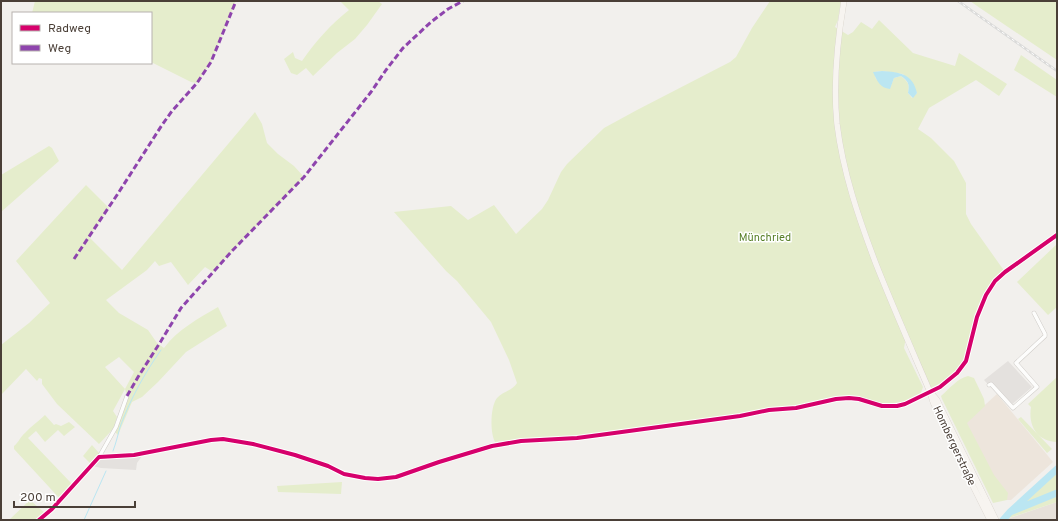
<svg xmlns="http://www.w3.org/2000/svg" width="1058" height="521" font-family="Overpass,sans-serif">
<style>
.residential{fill:#e7e1da}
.education{fill:#ede5dc}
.green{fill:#e5edcc;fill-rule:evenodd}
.parking{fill:#e4e1de}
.water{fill:#bbe6f2}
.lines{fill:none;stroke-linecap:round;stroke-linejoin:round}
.stream{stroke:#bbe6f2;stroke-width:1}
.river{stroke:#bbe6f2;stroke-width:7}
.street-casing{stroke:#cfccc8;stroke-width:4.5}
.secondary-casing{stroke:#d3cdc5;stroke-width:6}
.street{stroke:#fdfdfc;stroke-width:3.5}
.secondary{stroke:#f7f4f0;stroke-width:5.5}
.rail-casing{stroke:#dadad9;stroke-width:2.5}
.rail{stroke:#fff;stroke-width:1;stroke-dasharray:3;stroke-linecap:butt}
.quiet{stroke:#8e44ad;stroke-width:3;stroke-dasharray:6 3;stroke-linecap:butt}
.cycleway-casing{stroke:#fff;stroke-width:6}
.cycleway{stroke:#d6006c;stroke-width:4}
.labels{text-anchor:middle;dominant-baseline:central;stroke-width:3;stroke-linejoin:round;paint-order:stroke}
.park-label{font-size:11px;fill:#577f27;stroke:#fff}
.street-label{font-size:11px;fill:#4a3f37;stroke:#fff}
</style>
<rect width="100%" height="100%" fill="#f2f0ed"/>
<path class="residential" d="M1057 502V520H1004Z"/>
<path class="education" d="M997 394 1053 462 1011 500H1007L994 482 966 422Z"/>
<path class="green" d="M35 1H236L211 62 197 83 191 82 151 62V13H32Z
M340 1H378L382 4 367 25 355 39 337 53 313 76 306 68 297 75 291 73 284 59 293 52 295 58 302 61C315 42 331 24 349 10Z
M770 1H841L838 20 835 27 848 35 853 32 861 22 872 29 879 20 913 53 955 66 959 53 1007 84 999 96 976 80 929 108 918 129 931 138 954 161 966 183V214L971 224 1005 272C985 291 978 313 972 339 970 346 969 356 965 362 956 376 943 383 930 392L906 337 904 348 923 387 921 393 905 402 883 404 849 397 812 404 577 437 531 438 495 442C490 433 490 407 497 398 502 392 512 391 517 383L509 360 491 322 457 281 446 271 394 212 451 206 468 220 494 205 516 234 542 209 548 200 561 172 567 164 604 128 637 110 730 62 736 57 752 28ZM882 71 903 74 917 93 912 98 908 93C910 84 908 82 901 76L894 78 890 88 876 79 874 72Z
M970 1H1057V60L980 8Z
M1021 55 1057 80V97L1014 70Z
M255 112 262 124 267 143 278 154 294 166 304 177 232 251 213 272 205 267 188 285 171 262 159 266 155 261 147 270 106 300 119 313 148 330 157 343 164 348C177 330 199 318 218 307L227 326 186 352 158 382 142 397 132 402 118 435 114 431 127 396 125 389 113 411 117 417 114 428 99 444 57 404 42 384V379L39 378 37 381 26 369 1 395V345L29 323 50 303 16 261 86 185 109 208 89 237 122 270ZM119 357 134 372 125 389 105 367Z
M49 146 52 148 59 161 1 212V175Z
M1057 244V307L1048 315 1017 282Z
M968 376 974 378 984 399 985 406 967 423 994 475 1008 493 1007 500 993 503 942 399 941 396C949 389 958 378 968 376Z
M1057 377V442C1037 441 1028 426 1031 407L1028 404Z
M45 415 54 425 56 424 61 426 69 422 75 427 64 436 58 430 45 442 36 431 28 438 72 484 61 500 14 449V446C19 442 20 437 25 433 31 426 38 422 45 415Z
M1021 417 1052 449 1047 453 1018 419Z
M92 445 99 453 97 458 90 463 83 456Z
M1057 469V502L1003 520Z
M342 482 341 494 278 492 277 486Z
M30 500 46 514 33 520H9Z"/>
<path class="parking" d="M1008 361 1032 387 1009 407 984 380Z
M144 453 137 463 136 470 101 468 93 466 99 457Z"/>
<path class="water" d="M882 71C900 72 913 74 917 93L913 98 908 93C910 84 908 81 901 76L894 78 890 89C880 88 877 81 873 72Z"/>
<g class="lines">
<path class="stream" d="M113 451C116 443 118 435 120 427 130 400 144 374 161 350
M84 520 106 471"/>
<path class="river" d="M1010 512 1057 469
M1003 520 1010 512 1057 493"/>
<defs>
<path id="street" d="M989 385 991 384 1013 408 1037 387 1016 363 1045 336V334L1034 313
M99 457 134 455 211 440 223 439 253 444 295 455 328 466 344 474 365 478 378 479 396 477 439 462 492 446 521 441 577 438 607 434 740 416 769 410 796 408 836 399 849 398 859 399 882 406H897L905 404 940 387 957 373 966 361 977 317 986 295 995 281 1005 272 1057 235
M39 520 52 509 99 457 116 427 127 396"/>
<path id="secondary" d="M844 1C837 42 833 83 837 124 843 173 859 219 876 264 893 307 912 350 930 392L933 402 962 464 990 520
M932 394 937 400 996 520"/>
</defs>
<use href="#street" class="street-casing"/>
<use href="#secondary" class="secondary-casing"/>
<use href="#street" class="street"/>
<use href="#secondary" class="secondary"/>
<defs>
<path id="rail" d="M958 1 1057 71"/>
</defs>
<use href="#rail" class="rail-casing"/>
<use href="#rail" class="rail"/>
<path class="quiet" d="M74 259 117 195 162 125 172 111 197 83 211 62 236 1
M127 396 138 377 161 341 181 308 232 251 304 177 371 92 386 70 403 48 431 22 448 9 463 1"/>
<defs>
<path id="cycleway" d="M39 520 52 509 99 457 134 455 211 440 223 439 253 444 295 455 328 466 344 474 365 478 378 479 396 477 439 462 492 446 521 441 577 438 607 434 740 416 769 410 796 408 836 399 849 398 859 399 882 406H897L905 404 940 387 957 373 966 361 977 317 986 295 995 281 1005 272 1057 235"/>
</defs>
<use href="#cycleway" class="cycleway-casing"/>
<use href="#cycleway" class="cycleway"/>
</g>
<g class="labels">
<g class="park-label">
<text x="765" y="238">Münchried</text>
</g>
<g class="street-label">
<text transform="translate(954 446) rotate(65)">Hombergerstraße</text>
</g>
</g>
<rect width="1058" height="521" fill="none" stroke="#4a3f37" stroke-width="4"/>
<rect x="12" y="12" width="140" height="52" fill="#ffffff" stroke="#b7b2af"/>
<rect x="20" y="25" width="20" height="6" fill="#d6006c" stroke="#b7b2af"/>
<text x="48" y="32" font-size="12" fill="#4a3f37">Radweg</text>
<rect x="20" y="45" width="20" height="6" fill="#8e44ad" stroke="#b7b2af"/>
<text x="48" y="52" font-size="12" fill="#4a3f37">Weg</text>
<path d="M14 501v6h121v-6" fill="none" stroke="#4a3f37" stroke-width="2"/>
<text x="20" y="501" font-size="12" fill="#4a3f37" stroke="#ffffff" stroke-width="3" paint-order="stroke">200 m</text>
</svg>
